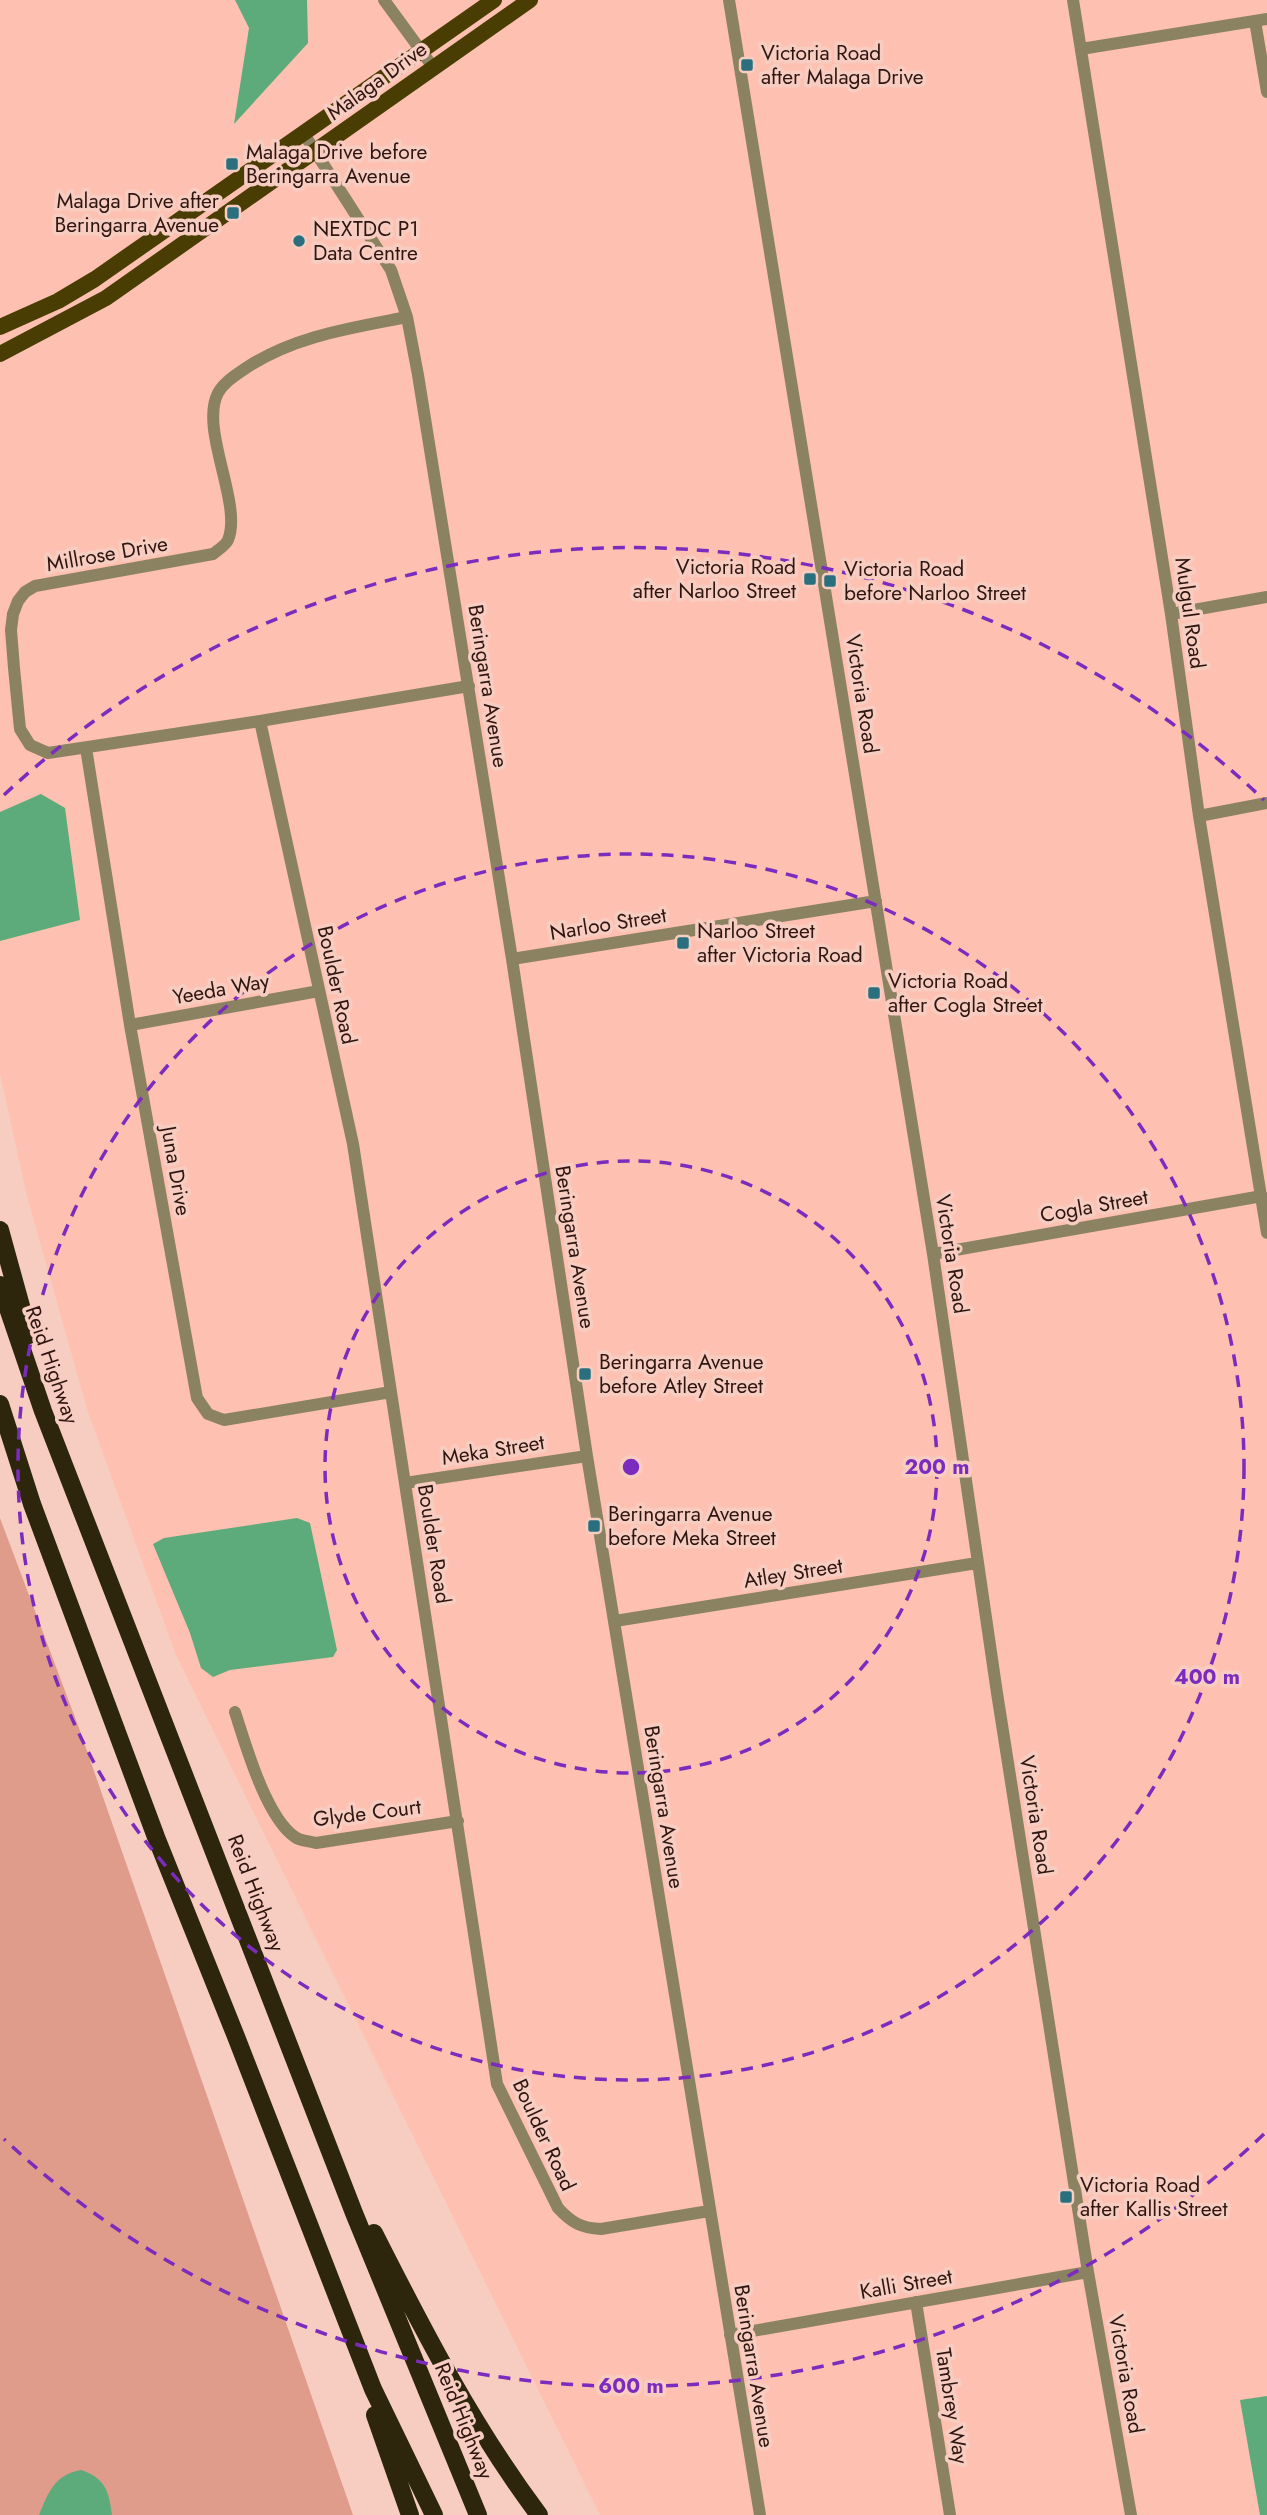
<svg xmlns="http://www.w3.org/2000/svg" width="1267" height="2515" font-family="Jost,sans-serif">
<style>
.built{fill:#fec0b0}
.green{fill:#e09c8b}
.water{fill:#5dab7b}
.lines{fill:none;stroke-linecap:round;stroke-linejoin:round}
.minor{stroke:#8b8262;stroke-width:12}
.major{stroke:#4a3d03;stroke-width:16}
.highway{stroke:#2d260c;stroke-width:18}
.ring{fill:none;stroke:#7b2cbf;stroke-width:3.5;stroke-dasharray:12 9}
.poi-dot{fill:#2a6f7e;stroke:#f7cdc2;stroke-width:2.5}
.labels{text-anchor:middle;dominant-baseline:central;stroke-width:7;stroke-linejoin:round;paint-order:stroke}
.poi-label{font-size:21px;fill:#2e150f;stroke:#f7cdc2;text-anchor:start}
.street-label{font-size:21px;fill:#2e150f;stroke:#f7cdc2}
.centre{fill:#7b2cbf;stroke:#f7cdc2;stroke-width:3.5}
.ring-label{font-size:21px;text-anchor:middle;font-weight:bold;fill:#7b2cbf;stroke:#f7cdc2;stroke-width:7;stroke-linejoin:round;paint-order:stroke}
</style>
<rect width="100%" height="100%" fill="#f7cdc2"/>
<path class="built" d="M0 0H1267V2515H600L176 1655 87 1409 27 1196 0 1074Z"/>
<path class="green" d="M0 1518 79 1728 353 2515H0Z"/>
<path class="water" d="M235 0H307L308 43 234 124 249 28Z
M41 794 65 808 80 920 0 941V812Z
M297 1518 310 1523 337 1650 333 1657 230 1670 213 1677 201 1668 190 1633 153 1544 164 1538Z
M1267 2396V2515H1260L1240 2400Z
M81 2470C105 2478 109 2491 112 2515H39C48 2493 55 2474 81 2470Z"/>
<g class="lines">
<path class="minor" d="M384 0 433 67
M729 0 933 1254 997 1693 1088 2272 1131 2515
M1073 0 1171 614 1199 816 1267 1233
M1255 21 1267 92
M1081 49 1267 19
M304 134 391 270 407 317 418 375 512 959 587 1456 760 2515
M407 317C351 328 294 336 246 368 236 375 224 382 218 393 199 429 243 504 228 540 226 545 218 550 213 554L35 586 25 592 18 601 13 614 11 630 14 668 20 729 30 745 48 753 260 721 469 686
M1171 614 1267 597
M260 721 353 1144 497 2084 558 2208C572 2223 581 2228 601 2229L709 2211
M86 748 130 1025 197 1398 208 1414 224 1420 391 1392
M1199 816 1267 803
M512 959 876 901
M130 1025 319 991
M933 1254 1262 1196
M405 1483 587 1456
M615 1621 977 1563
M235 1712C246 1746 266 1817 295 1837 300 1841 309 1841 316 1843L458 1821
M916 2302 950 2515
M730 2335 1088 2272"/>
<path class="major" d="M0 327 58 301 95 279 494 0
M0 354 106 298 530 0"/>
<path class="highway" d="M0 1230 29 1335
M0 1285 43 1411 354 2213 478 2515
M0 1404 32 1504 156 1837 235 2034 373 2389 434 2515
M374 2233C423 2330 473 2427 539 2515
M375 2415 410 2515"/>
</g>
<g class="ring">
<circle cx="631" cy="1467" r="306"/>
<circle cx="631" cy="1467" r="613"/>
<path d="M1264 2134A919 919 0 0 1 4 2139M4 795A919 919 0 0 1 1264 800"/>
</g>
<g class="poi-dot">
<rect x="740" y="58" width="14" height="14" rx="3.5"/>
<rect x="225" y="157" width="14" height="14" rx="3.5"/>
<rect x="226" y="206" width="14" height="14" rx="3.5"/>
<circle cx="299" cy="241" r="7"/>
<rect x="803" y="572" width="14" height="14" rx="3.5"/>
<rect x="823" y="574" width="14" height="14" rx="3.5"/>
<rect x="676" y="936" width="14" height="14" rx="3.5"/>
<rect x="867" y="986" width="14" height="14" rx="3.5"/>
<rect x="578" y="1367" width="14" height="14" rx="3.5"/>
<rect x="587" y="1519" width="14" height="14" rx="3.5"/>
<rect x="1059" y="2190" width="14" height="14" rx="3.5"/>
</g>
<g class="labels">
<g class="poi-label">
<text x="761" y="53">Victoria Road<tspan x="761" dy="24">after Malaga Drive</tspan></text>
<text x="246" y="152">Malaga Drive before<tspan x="246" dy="24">Beringarra Avenue</tspan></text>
<text x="219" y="201" text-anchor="end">Malaga Drive after<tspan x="219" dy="24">Beringarra Avenue</tspan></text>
<text x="313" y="229">NEXTDC P1<tspan x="313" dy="24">Data Centre</tspan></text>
<text x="796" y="567" text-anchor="end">Victoria Road<tspan x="796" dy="24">after Narloo Street</tspan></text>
<text x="844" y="569">Victoria Road<tspan x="844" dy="24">before Narloo Street</tspan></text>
<text x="697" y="931">Narloo Street<tspan x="697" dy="24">after Victoria Road</tspan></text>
<text x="888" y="981">Victoria Road<tspan x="888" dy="24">after Cogla Street</tspan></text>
<text x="599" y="1362">Beringarra Avenue<tspan x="599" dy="24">before Atley Street</tspan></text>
<text x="608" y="1514">Beringarra Avenue<tspan x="608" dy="24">before Meka Street</tspan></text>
<text x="1080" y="2185">Victoria Road<tspan x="1080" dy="24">after Kallis Street</tspan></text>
</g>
<g class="street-label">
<text transform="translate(377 81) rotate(-36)">Malaga Drive</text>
<text transform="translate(107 554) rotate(-10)">Millrose Drive</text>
<text transform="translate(1190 613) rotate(82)">Mulgul Road</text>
<text transform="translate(488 686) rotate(81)">Beringarra Avenue</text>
<text transform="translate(862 694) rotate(81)">Victoria Road</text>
<text transform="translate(608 924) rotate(-9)">Narloo Street</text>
<text transform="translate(337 985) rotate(78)">Boulder Road</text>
<text transform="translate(221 989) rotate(-10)">Yeeda Way</text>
<text transform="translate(176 1171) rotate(80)">Juna Drive</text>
<text transform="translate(1094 1206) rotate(-10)">Cogla Street</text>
<text transform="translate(575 1247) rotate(81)">Beringarra Avenue</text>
<text transform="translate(952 1254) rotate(81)">Victoria Road</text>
<text transform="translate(52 1365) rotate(71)">Reid Highway</text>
<text transform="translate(493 1450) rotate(-9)">Meka Street</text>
<text transform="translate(434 1544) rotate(81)">Boulder Road</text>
<text transform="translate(793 1573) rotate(-9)">Atley Street</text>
<text transform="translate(664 1807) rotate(81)">Beringarra Avenue</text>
<text transform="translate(367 1813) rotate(-7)">Glyde Court</text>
<text transform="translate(1036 1815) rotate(81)">Victoria Road</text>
<text transform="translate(256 1893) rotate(69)">Reid Highway</text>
<text transform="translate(544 2135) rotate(65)">Boulder Road</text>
<text transform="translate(906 2284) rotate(-10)">Kalli Street</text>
<text transform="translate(754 2366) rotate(81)">Beringarra Avenue</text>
<text transform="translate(1126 2374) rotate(80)">Victoria Road</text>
<text transform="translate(952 2406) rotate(81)">Tambrey Way</text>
<text transform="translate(464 2421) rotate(68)">Reid Highway</text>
</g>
</g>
<circle cx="631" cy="1467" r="10" class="centre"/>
<g class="ring-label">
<text x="937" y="1474">200 m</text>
<text x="1207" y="1684">400 m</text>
<text x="631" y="2393">600 m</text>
</g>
</svg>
